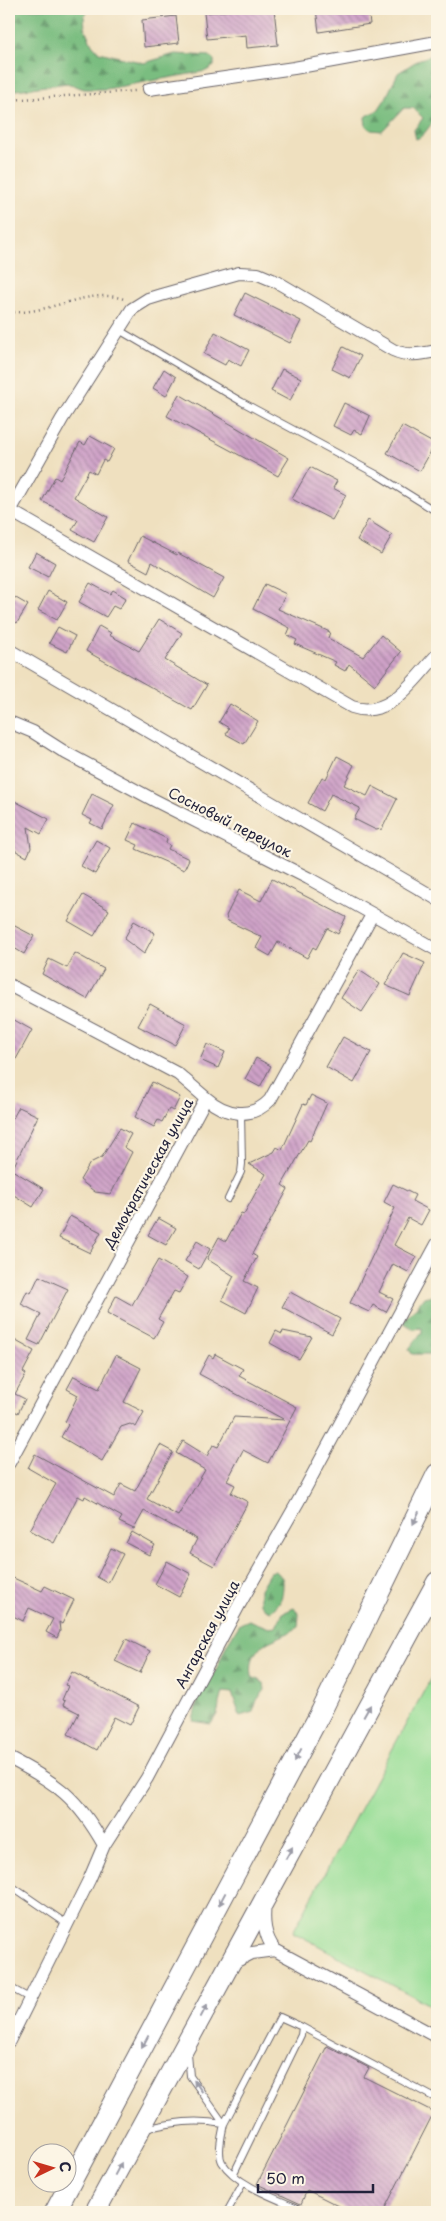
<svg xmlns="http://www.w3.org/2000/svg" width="446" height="2221" font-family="'Playpen Sans',sans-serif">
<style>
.green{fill:#98de97;stroke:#5d8069}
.forest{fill:url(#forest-firs);stroke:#4e705e}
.building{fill:url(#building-back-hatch)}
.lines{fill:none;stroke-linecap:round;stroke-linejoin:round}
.lane-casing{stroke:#6a6469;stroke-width:8}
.street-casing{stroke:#6a6469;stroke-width:14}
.primary-casing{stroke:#6a6469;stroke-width:22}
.path{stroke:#6a6469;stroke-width:2.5;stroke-dasharray:1 4;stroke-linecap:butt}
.lane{stroke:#fff;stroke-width:6}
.street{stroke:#fff;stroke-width:12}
.primary{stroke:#fff;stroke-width:20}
.oneway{fill:#9c9ca7}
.labels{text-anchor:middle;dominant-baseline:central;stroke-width:4.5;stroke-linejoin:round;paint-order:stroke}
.street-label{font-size:14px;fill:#22223b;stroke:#fcf5e5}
</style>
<defs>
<pattern id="forest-firs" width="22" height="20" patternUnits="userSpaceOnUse" patternTransform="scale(1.25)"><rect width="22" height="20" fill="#7abd80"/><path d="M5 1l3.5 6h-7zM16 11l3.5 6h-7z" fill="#64996a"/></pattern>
<pattern id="building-back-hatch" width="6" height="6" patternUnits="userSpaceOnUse" patternTransform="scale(1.25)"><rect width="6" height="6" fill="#cfa2c8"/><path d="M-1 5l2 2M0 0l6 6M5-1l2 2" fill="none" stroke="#a884a4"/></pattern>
</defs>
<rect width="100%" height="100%" fill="#fcf5e5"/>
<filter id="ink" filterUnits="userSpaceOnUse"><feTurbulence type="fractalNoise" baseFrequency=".02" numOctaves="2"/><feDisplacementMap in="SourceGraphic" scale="10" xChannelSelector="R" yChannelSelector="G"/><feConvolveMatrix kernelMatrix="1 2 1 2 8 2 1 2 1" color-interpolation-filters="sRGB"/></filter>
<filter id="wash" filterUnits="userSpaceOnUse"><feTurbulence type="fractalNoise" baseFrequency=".0096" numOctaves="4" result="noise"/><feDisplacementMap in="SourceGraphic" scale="20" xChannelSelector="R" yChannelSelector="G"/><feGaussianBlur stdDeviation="1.12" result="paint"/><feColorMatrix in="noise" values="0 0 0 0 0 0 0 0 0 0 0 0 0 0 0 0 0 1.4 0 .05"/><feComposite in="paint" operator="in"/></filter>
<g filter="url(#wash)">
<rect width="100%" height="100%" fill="#efe0bf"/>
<path class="green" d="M437 1667V2009L293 1932Z"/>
<path class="forest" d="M9 9H90L84 16 85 29 92 44 99 52 144 63 175 54 210 56 214 60V66L206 71 106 89H84L67 83 9 91Z
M437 54V120C428 124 426 136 416 139L414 130 423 118 413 108H404L382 131 371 130 366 126 365 117 378 110 386 98 398 73 420 59Z
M437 1294V1354H412L409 1349 422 1332V1328L413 1329 404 1323 405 1318 414 1310 424 1297Z
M276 1571 283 1579C283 1593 283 1602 271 1611L264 1608 260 1603V1589L270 1572Z
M294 1608 299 1614 298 1627C276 1643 247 1640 252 1677L264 1683 265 1690 257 1700 253 1712 240 1716 232 1693 223 1692 217 1714 211 1724 193 1721 198 1698 216 1670 227 1644 240 1624 249 1620 269 1628 276 1627 283 1613Z"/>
<g id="blocks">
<path class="building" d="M244 9H274L278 45 247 48 246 35 207 39 204 13Z
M316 9H368L370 24 319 32Z
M176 16 179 43 144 47 142 20Z
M245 293 301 321 290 343 234 315Z
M215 332 249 350 241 366 228 359 225 365 204 354Z
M343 347 361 356 350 378 332 369Z
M164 369 176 377 166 396 153 388Z
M282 369 301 378 290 401 271 391Z
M179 394 289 458 278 476 167 416Z
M344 403 370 416 362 434 354 430 351 435 333 426Z
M402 426 435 444 420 471 387 453Z
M90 436 114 449 107 462 103 460 96 474 89 470 74 497 108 517 94 542 72 530 78 520 42 501 55 477 60 480 80 442 85 445Z
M310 467 337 481 333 488 346 495 332 520 292 499Z
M368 520 392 535 381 554 357 540Z
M140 536 177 555 178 553 224 578 213 598 152 562 148 572 128 561Z
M36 552 55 563 48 577 28 567Z
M90 583 110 594 113 590 126 598 119 609 113 606 106 617 79 602Z
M265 584 286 594 278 609 330 632 328 638 363 657 381 635 401 652 375 685 349 664 345 671 334 665 336 662 295 644 297 640 287 635 290 628 253 609Z
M48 591 67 602 57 620 38 610Z
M9 594 28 605 17 623 9 618Z
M159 619 182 633 165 660 207 685 192 710 86 651 99 626 111 633 109 635 139 651Z
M58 627 75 636 67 652 49 643Z
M230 704 258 721 244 744 226 734 229 728 219 722Z
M337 756 354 765 344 785 367 796 372 786 397 799 382 829 376 830 354 819 360 808 331 794 322 811 308 803 322 777 326 779Z
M92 794 114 805 102 829 90 823 92 820 82 815Z
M9 798 49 819 41 834 28 827 31 848 27 857 9 847Z
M135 823 167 839 166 843 170 845 168 849 189 859 184 870 136 849 138 845 127 840Z
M96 840 110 848 95 874 81 866Z
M272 879 346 917 338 934 327 928 316 949 313 947 307 958 278 942 270 956 256 948 262 937 228 921 226 916 239 890 261 901Z
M83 895 109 910 94 936 68 921Z
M134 921 155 933 144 954 124 939Z
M9 923 34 936 24 954 9 945Z
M75 953 104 969 87 999 42 974 49 959 67 968Z
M403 953 425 963 410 996 385 985Z
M359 970 380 984 362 1012 341 998Z
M150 1004 186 1024 175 1045 138 1026Z
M9 1017 32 1030 9 1072Z
M343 1037 371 1052 354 1083 326 1067Z
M207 1044 225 1052 218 1068 200 1060Z
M256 1058 271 1066 260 1087 245 1079Z
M152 1082 180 1097 173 1111 169 1109 162 1122 158 1120 154 1127 135 1117Z
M311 1095 327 1103 310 1141 308 1140 282 1185 288 1189 252 1254 257 1257 244 1281 258 1288 246 1313 222 1300 234 1276 207 1259 219 1237 226 1241 241 1213 244 1214 266 1174 249 1164 274 1152 277 1147 282 1150 303 1104 306 1105Z
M19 1107 38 1116 12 1170 44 1189 33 1207 9 1192V1119L13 1118Z
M120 1128 131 1134 124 1147 132 1152 111 1194 95 1192 80 1180 90 1163 102 1157Z
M393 1184 415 1195 412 1201 429 1210 421 1225 408 1218 394 1245 417 1257 408 1272 393 1264 379 1292 393 1299 386 1312 373 1305 369 1312 350 1303 395 1208 384 1202Z
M70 1216 101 1232 90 1253 59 1238Z
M158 1218 176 1228 166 1245 148 1235Z
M197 1241 210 1249 199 1269 185 1261Z
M158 1260 188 1277 179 1293 174 1291 158 1319 163 1322 154 1338 107 1313 116 1296 132 1305Z
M39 1276 68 1289 39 1345 28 1340 41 1314 21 1304 27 1291 31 1293Z
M290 1292 340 1319 332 1334 282 1307Z
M276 1331 282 1334 283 1331 312 1337 299 1359 270 1343Z
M9 1337 34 1351 23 1372 26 1374 15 1394 25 1399 18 1413 9 1408Z
M215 1354 243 1369 239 1376 297 1407 268 1463 243 1450 227 1481 235 1485 231 1493 248 1502 214 1566 190 1553 197 1539 144 1511 134 1529 119 1522 122 1517 85 1496 84 1499 78 1496 54 1543 30 1530 56 1484 28 1468 35 1454 114 1497 121 1484 135 1491 160 1445 173 1452 147 1499 178 1516 205 1470 176 1453 183 1441 207 1456 213 1445 218 1447 234 1417 285 1420 199 1374 209 1355 213 1358Z
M116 1355 141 1368 124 1402 144 1412 136 1427 130 1424 121 1427 102 1461 61 1437 68 1425 65 1422 78 1395 67 1389 74 1376 99 1389Z
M132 1532 155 1545 149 1555 126 1543Z
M111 1548 123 1554 108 1583 97 1577Z
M167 1561 191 1574 179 1597 155 1584Z
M9 1576 42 1591 45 1586 74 1600 62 1624 59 1622 60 1631 57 1638 46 1632 53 1619 29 1608 23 1621 9 1614Z
M126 1639 150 1651 140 1673 115 1661Z
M72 1672 139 1707 130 1725 114 1717 97 1750 68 1734 79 1713 63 1705 65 1701 62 1700 68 1686 65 1685Z
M327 2046 369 2068 364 2077 434 2112 383 2212H351L307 2190 301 2204 257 2184Z"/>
</g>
</g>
<g filter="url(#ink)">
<use href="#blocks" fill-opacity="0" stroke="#6a6469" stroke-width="1"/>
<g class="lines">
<defs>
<path id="lane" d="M119 330 242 402 376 474 437 512
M228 1199 241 1172 242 1164 241 1113
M10 1885 67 1924
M9 1987 31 1999
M302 2027 437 2099
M188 2054 190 2076 224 2124 280 2017 302 2027 301 2035 234 2173
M145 2129C174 2122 194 2119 224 2124 222 2134 217 2152 222 2162 236 2186 283 2201 307 2212
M227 2212 243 2183"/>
<path id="street" d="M149 89 294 68 437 42
M9 510 352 707C390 720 414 679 437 655
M10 511 62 419 132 309 148 299 161 295 239 273 258 274 277 282 393 350C408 357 421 354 437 351
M9 650 437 899
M9 722 33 732 66 753 154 800 308 878 437 950
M9 985 178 1074 206 1098 9 1463
M206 1098C225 1115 251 1120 270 1100L372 915
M9 1758C57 1783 77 1797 104 1845
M265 1904C263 1921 264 1936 275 1950L437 2037
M231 1964 252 1953 275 1950
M9 2041 90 1878 104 1845 147 1778 239 1605 299 1500 437 1244"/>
<path id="primary" d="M55 2212 321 1712 437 1474
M95 2212 437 1582"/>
</defs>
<use href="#lane" class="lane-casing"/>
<use href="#street" class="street-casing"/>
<use href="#primary" class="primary-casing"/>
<path class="path" d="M9 100 135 91
M9 312C49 315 87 287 124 299"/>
<use href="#lane" class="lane"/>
<use href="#street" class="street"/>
<use href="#primary" class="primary"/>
</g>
<defs><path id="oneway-solid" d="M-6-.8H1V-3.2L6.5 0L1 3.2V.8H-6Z" transform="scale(1.25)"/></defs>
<g class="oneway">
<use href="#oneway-solid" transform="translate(416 1518) rotate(115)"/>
<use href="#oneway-solid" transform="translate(367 1711) rotate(-61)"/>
<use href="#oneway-solid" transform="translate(298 1755) rotate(118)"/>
<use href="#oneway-solid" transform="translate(289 1853) rotate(-61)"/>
<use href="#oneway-solid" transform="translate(222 1899) rotate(118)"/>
<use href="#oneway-solid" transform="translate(204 2011) rotate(-62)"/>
<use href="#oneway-solid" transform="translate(145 2042) rotate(118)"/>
<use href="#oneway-solid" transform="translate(198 2086) rotate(-126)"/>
<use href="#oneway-solid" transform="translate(118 2169) rotate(-62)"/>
</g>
</g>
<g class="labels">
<g class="street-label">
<text transform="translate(230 822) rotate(27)">Сосновый переулок</text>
<text transform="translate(148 1173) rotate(-61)">Демократическая улица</text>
<text transform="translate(207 1634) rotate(-62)">Ангарская улица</text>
</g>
</g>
<rect width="446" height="2221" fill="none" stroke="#fcf5e5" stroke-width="30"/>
<g transform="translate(52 2168) rotate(85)"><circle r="24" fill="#fcf5e5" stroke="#a5a1a1"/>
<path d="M0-4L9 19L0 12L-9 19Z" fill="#c8321e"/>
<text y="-8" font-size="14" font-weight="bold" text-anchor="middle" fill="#22223b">С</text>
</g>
<path d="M258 2184v8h115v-8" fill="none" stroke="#22223b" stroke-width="2.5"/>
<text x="266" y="2184" font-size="15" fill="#22223b" stroke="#fcf5e5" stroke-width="4" paint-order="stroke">50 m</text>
</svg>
